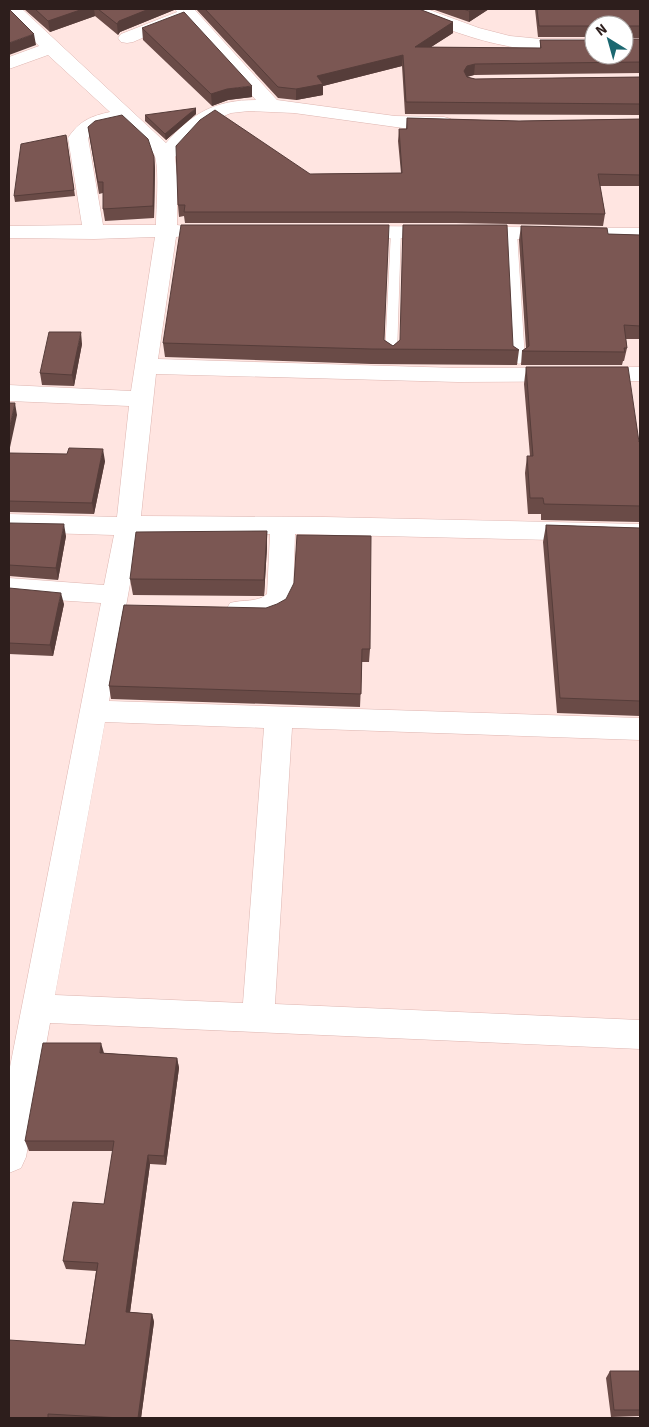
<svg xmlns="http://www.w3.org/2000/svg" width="649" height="1427" font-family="Signika,sans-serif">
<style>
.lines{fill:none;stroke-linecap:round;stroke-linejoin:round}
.lane-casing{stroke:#deb5b0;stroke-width:1}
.street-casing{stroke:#deb5b0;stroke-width:1}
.lane{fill:#fff;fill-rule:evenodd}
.street{fill:#fff;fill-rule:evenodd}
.wall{fill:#6a4b47}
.shaded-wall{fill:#563d3a}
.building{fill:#7b5753;stroke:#563d3a}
</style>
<rect width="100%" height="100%" fill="#ffe5e1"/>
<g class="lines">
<defs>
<path id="lane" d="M396 228 401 231 397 355 391 359 385 355 391 231Z
M512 229 517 232 525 360 519 364 513 360 507 232Z"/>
<path id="street" d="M9 9H22L166 143C192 113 215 100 256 100L184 20 133 42 127 43 121 42 118 38 121 34 177 12 175 9H194L277 100 395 116 444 117 451 119 454 123 451 127 436 129 403 128 294 113 249 111 231 113 212 121 199 130 175 157 177 176V225L192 227 195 231 192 235 176 237 158 359 458 368 640 367V381L458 382 156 374 141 516 325 517 640 524V542L295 534 293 596C280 619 254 624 230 617L226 610 230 603C243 599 257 603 267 594L270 534H139L109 701 640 718V740L292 728 275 1004 640 1020V1049L50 1023 26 1157 21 1168 9 1173V1072L101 603 9 597V578L104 585 114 535 9 532V514L117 517 129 406 9 401V385L131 391 155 237 94 239 9 238V226L82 225 68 138C79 121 91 116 110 112L48 55 9 69V57L39 46 9 16ZM120 121C132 131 146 141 154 154 160 166 156 210 156 225H103L88 138 98 128ZM105 722 264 728 243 1003 55 995Z
M402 9H427L479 28 510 36 541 39H594V49C569 50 544 51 520 48 480 43 442 27 405 13Z
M353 226 640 228V240L353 238 346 236 343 232 346 228Z"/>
</defs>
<use href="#lane" class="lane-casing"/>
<use href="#street" class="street-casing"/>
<use href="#lane" class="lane"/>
<use href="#street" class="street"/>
</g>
<path class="wall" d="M24 9H174V10L120 32 118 35 95 16 50 32Z
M196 9H419L453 22V33L431 47 540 48V40L594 55 624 25H594V37H538L535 9H640V38H624V39H640V73L474 75 467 77 475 79 640 77V115L405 114 402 66 323 86V95L296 100 278 98Z
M432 9H489L469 22Z
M142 28 252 97 228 100 212 106 143 40Z
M196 114 166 140 145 121V115Z
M407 118 519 121 640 119V186H600L605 214 603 226 456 223H185L184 216 179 217 178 205 310 174 401 173 398 141 399 129H406Z
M88 127 154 157 155 169 154 218 105 221 103 209V193L99 194Z
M66 135 75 196 15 202 14 196Z
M521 226 608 234 640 235V339H626L627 348 624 361H623L622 365H521L522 351 526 348 519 240Z
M384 340 393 346 399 341 513 346 519 350 517 365 371 364 165 357 163 343Z
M82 344 74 386 42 385 40 373Z
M526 367 640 442V522L541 520V514H528L525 473 527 456H530L524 384Z
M9 453 105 461 94 514 9 512Z
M9 523 66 536 58 580 9 576Z
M546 525 640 528V717V716L557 713 543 542Z
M267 531V547L264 596 133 595 130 579Z
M9 588 64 604 53 656 9 654Z
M124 605 370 649 369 662H362L360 707 111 699 109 686Z
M104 1053 177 1058 179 1068 166 1165 150 1164 130 1312 152 1314 154 1322 141 1418H9L85 1345 96 1271 66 1269 63 1261 104 1204 113 1151H29L25 1141Z
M610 1371H640V1416L611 1417 606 1378Z"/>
<path class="shaded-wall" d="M83 9H94L95 16 50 32 48 21Z
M149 9H174V10L120 32 118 35 117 24 119 21Z
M473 9H489L469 22V11Z
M453 22V33L414 58 415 47Z
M34 34 36 45 9 55V43Z
M403 55 402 66 323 86V95L296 100V89L317 76Z
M475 64 474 75 466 77 464 71 467 66Z
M252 86V97L228 100 212 106 211 94 227 89Z
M196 108V114L166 140 165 134Z
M154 157 155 169 154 218 153 206Z
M81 332 82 344 74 386 72 375Z
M15 403 17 415 9 452V430Z
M103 449 105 461 94 514 92 503Z
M64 524 66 536 58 580 56 568Z
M267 531V547L264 596V580Z
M61 593 64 604 53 656 50 645Z
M101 1043 104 1053H100Z
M177 1058 179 1068 166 1165 164 1156Z
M148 1155 150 1164 129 1320 126 1312Z
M152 1314 154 1322 141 1418H138Z"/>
<path class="building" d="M9 9 34 34 9 43Z
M35 9H83L48 21Z
M98 9H149L119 21 117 24Z
M205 9H419L453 22 415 47 541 48 540 40H594V55H624V25H594V26H539L537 9H640V26H624V39H640V62L475 64 467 66 464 71 467 77 475 79 640 77V104L406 102 403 55 317 76 323 84 296 89 278 87Z
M463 9H473L469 11Z
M184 12 252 86 227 89 211 94 142 28Z
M196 108 165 134 145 115Z
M215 110 310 174 402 173 399 129H407V118L519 121 640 119V175L598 174 605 214 457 212H184L185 205H178L176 146 200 120Z
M122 115 148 139 154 157 153 206 103 209V182H98L88 127 95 121Z
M66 135 74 190 14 196 21 144Z
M181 225H389L384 340 393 346 400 340 403 225H507L513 346 519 350 371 349 163 343Z
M521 226 607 228 608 234 640 235V326L624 325 627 348H624L625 352 522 351 529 346Z
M49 332H81L72 375 40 373Z
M526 367H628L639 442H640V506L544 504 543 498H530L527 456H533Z
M9 403H15L9 430Z
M69 448 103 449 92 503 9 501V453L67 454Z
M9 523 64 524 56 568 9 565Z
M546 525 640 528V701L560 698Z
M267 531 264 580 130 579 136 532Z
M297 535 371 536 370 649H362L361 694 109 686 124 605 266 608 277 604 286 599 294 583Z
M9 588 61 593 50 645 9 643Z
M43 1043H101L100 1053 177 1058 164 1156 148 1155 126 1312 152 1314 138 1418H121L48 1414V1418H9V1340L85 1345 98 1263 63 1261 73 1202 104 1204 114 1141H25Z
M610 1371H640V1410H614Z"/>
<rect width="649" height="1427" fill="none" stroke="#2d1e1c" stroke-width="20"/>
<g transform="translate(609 40) rotate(323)"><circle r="24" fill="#ffffff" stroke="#aba5a4"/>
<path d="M0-4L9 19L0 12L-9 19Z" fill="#1b6770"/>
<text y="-8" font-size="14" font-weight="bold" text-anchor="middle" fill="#2d1e1c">N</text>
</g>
</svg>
